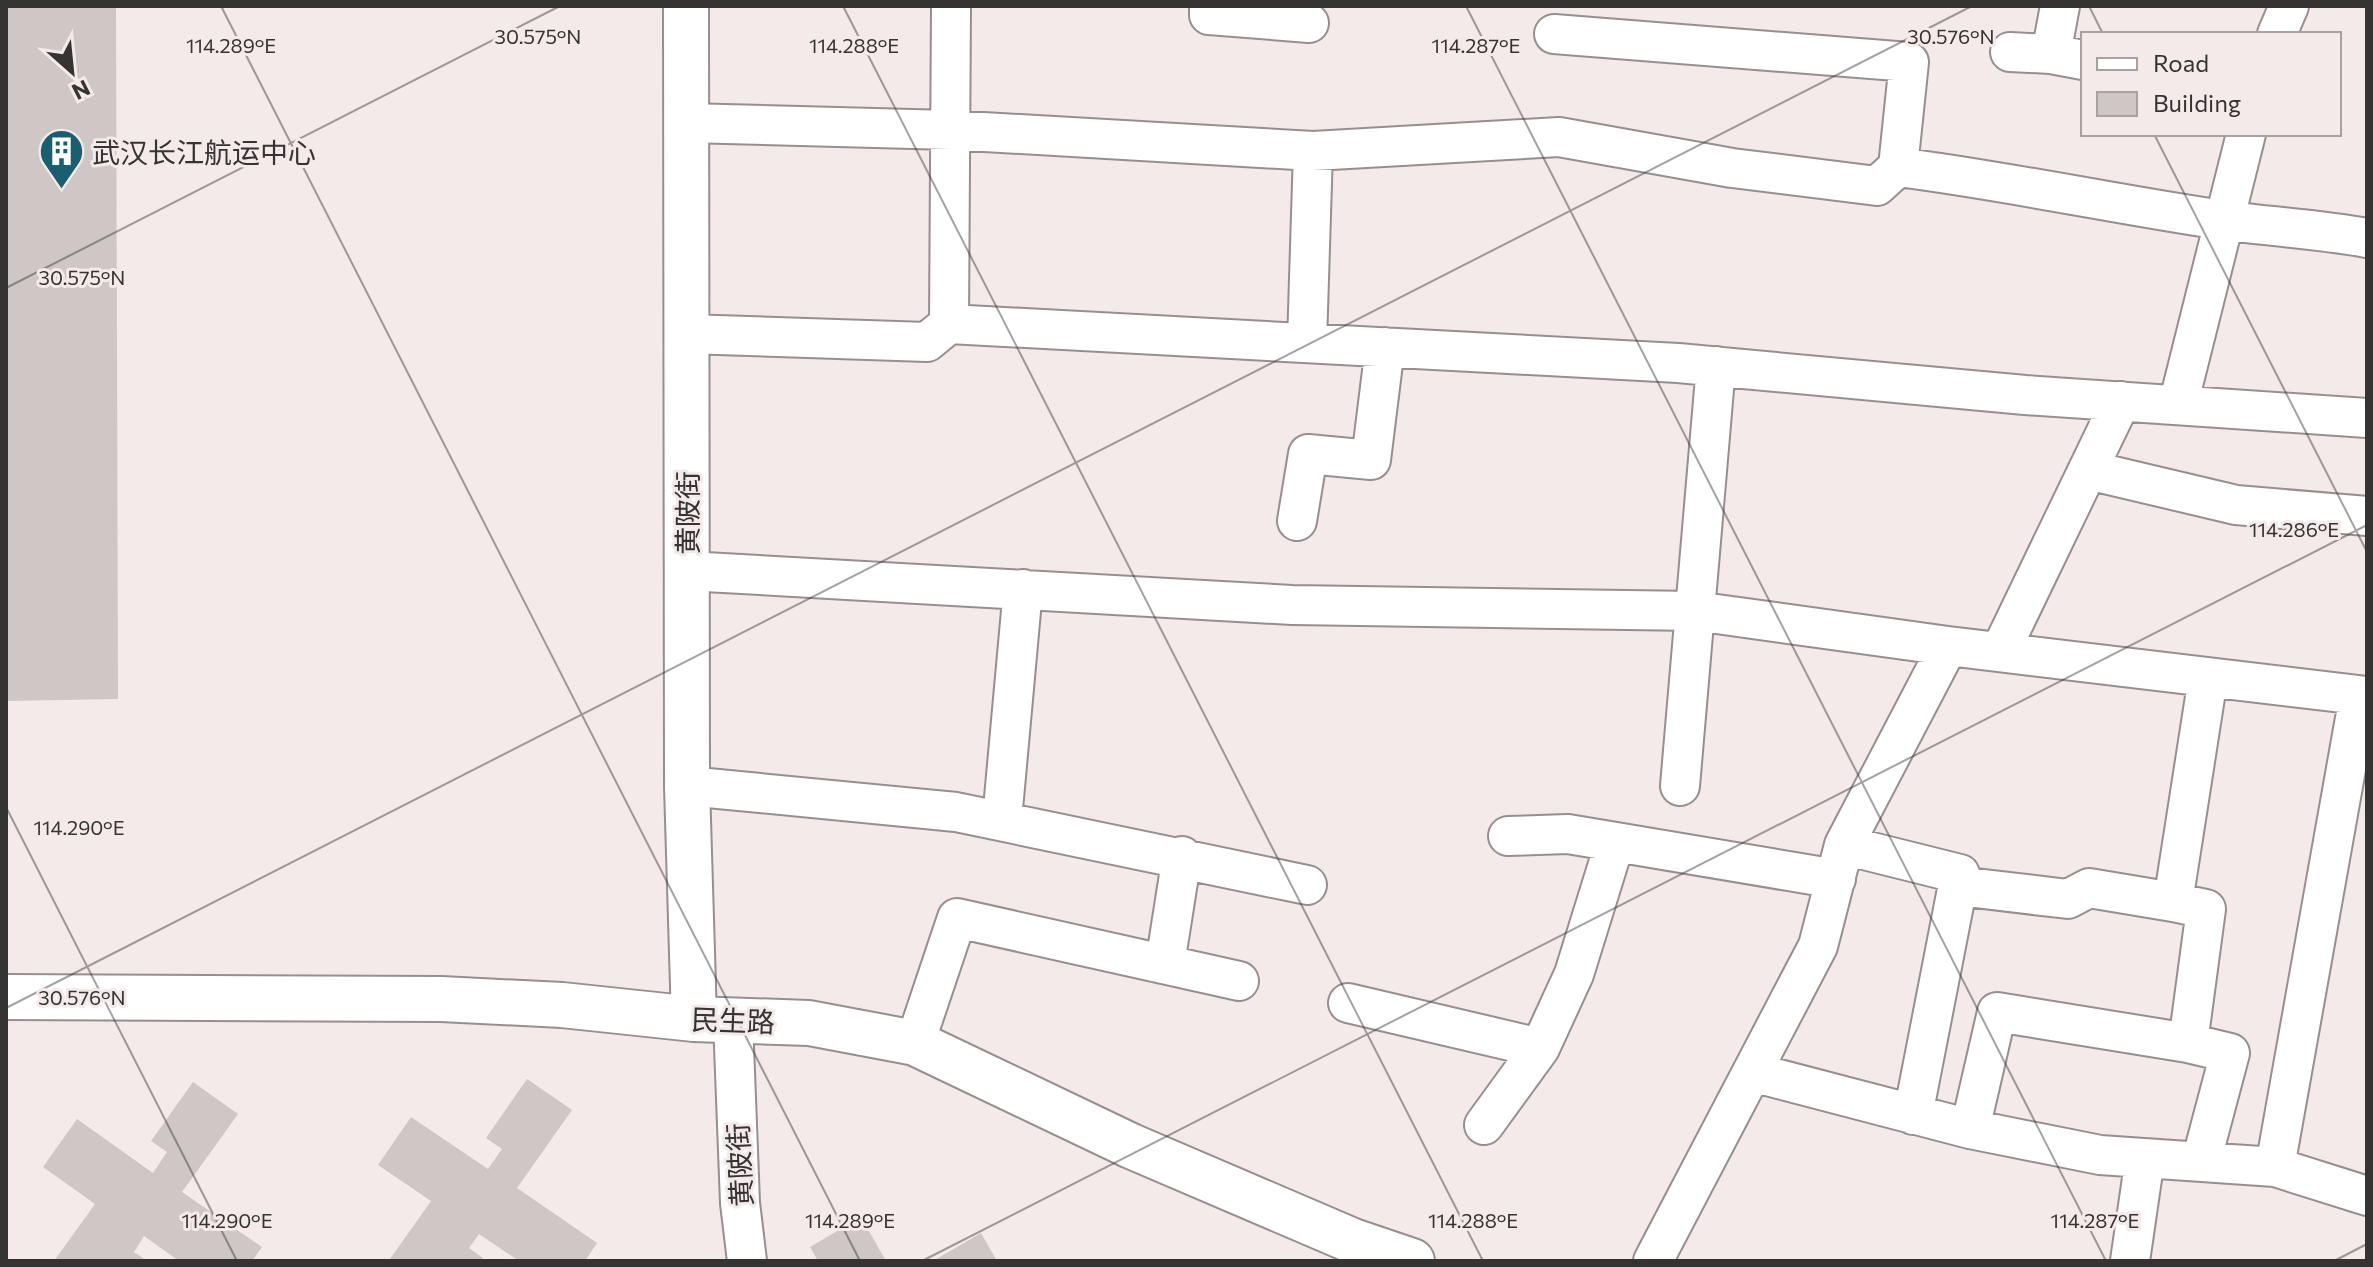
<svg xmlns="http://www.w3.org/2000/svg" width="2373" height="1267" font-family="Commissioner,'Noto Sans SC',sans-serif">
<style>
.building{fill:#cfc6c6}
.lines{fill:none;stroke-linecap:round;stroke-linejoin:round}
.street-casing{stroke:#978e8f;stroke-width:42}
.secondary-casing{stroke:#978e8f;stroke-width:48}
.street{stroke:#fff;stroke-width:38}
.secondary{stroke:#fff;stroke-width:44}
.ticks{fill:none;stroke:#363333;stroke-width:2;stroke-opacity:0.45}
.labels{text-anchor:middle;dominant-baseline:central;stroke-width:6;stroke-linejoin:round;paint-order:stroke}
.poi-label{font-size:28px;fill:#363333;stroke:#f4eaea;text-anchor:start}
.street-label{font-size:28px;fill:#363333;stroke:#f4eaea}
.ticks-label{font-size:20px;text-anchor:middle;fill:#363333;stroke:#f4eaea;stroke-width:6;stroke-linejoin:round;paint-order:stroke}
</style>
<rect width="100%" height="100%" fill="#f4eaea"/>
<path class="building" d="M6 6H116L118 699 6 701Z
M527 1079 572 1110 517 1188 597 1243 585 1261H519L479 1234 469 1248 483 1258 481 1261 390 1259 431 1201 378 1165 411 1117 488 1169 502 1149 486 1138Z
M193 1082 238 1114 182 1192 262 1247 252 1261H179L144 1236 134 1252 147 1261H54L95 1204 43 1167 77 1119 153 1173 167 1152 151 1141Z
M861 1217 886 1261H818L810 1247Z
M981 1233 997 1261H933Z"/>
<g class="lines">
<defs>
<path id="street" d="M1209 6V15L1309 23
M2060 6 2051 54 2083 60
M1554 34 1909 62 1898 167
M2277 34 2289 6
M2010 52 2051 54
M686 123 950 130 1313 151 1559 137 1732 168 1877 186 1898 167C2007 181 2114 204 2222 220 2271 227 2319 229 2367 238
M949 324 951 6
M686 334 927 342 949 324 1678 363 2025 395 2367 418
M1307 343 1313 151
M2178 405 2246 134
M2088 470 2236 505 2367 516
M1297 521 1308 454 1371 460 1385 347
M687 571 1292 605 1695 611 1948 646 2367 696
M2000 652 2121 401
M687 786 956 812 1307 885
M1680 786 1716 366
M1002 820 1023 589
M1508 836 1568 834 1836 879
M1844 845 1960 874 1913 1115
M1958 886 2068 899 2089 888 2173 902 2208 678
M2173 902 2206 909 2188 1043 2230 1053 2201 1162
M1165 964 1182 856
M1348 1003 1540 1048
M733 1020 740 1203 747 1261
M915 1043 957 918 1239 981
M1752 1072 1970 1129 2100 1155 2275 1167 2367 1196
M1484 1125 1540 1048 1574 974 1615 842
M1970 1129 1997 1012 2188 1043
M2275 1167 2359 696
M1653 1261 1818 946 1844 845 1948 646
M2130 1261 2145 1158"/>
<path id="secondary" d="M686 6 687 786 694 1019
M6 997 441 999 562 1005 694 1019 809 1023 915 1043 1131 1146 1353 1241 1412 1261"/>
</defs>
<use href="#street" class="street-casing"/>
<use href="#secondary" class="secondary-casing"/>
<use href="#street" class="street"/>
<use href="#secondary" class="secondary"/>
</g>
<path class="ticks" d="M221 6 860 1261M843 6 1483 1261M1466 6 2106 1261M2089 6 2103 34M2154 134 2367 552M6 288 560 6M6 807 237 1261M6 1008 1972 6M922 1261 2367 525M2334 1261 2367 1244"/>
<defs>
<symbol id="building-pin" viewBox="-11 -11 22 30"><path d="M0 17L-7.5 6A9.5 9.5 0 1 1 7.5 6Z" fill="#195f71" stroke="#f4eaea"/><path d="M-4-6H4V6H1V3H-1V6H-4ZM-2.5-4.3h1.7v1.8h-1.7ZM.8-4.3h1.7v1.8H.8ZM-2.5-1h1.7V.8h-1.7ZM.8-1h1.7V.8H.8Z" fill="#fff"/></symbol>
</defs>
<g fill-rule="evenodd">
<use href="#building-pin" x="36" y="126" width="51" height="69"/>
</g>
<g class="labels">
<g class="poi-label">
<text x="92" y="152">武汉长江航运中心</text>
</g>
<g class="street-label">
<text transform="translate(687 513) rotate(-90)">黄陂街</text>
<text transform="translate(733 1020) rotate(2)">民生路</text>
<text transform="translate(739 1165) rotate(-93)">黄陂街</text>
</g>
</g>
<g class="ticks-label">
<text x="538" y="44">30.575°N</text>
<text x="1951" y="44">30.576°N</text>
<text x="231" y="53">114.289°E</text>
<text x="854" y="53">114.288°E</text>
<text x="1476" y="53">114.287°E</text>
<text x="82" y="285">30.575°N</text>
<text x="2294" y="537">114.286°E</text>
<text x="79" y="835">114.290°E</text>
<text x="82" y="1005">30.576°N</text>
<text x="227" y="1228">114.290°E</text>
<text x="850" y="1228">114.289°E</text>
<text x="1473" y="1228">114.288°E</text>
<text x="2095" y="1228">114.287°E</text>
</g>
<rect width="2373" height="1267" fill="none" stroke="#363333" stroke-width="16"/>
<rect x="2081" y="32" width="260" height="104" fill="#f4eaea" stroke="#a8a1a1" stroke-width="2"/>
<rect x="2097" y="58" width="40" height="12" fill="#ffffff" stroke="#a8a1a1" stroke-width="2"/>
<text x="2153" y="72" font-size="24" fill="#363333">Road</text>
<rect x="2097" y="92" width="40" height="24" fill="#cfc6c6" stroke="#a8a1a1" stroke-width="2"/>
<text x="2153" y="112" font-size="24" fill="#363333">Building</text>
<g transform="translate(72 72) rotate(153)" stroke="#f4eaea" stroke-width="6" paint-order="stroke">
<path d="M0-6L14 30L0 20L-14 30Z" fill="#363333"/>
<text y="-12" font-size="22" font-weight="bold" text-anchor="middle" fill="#363333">N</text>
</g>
</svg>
